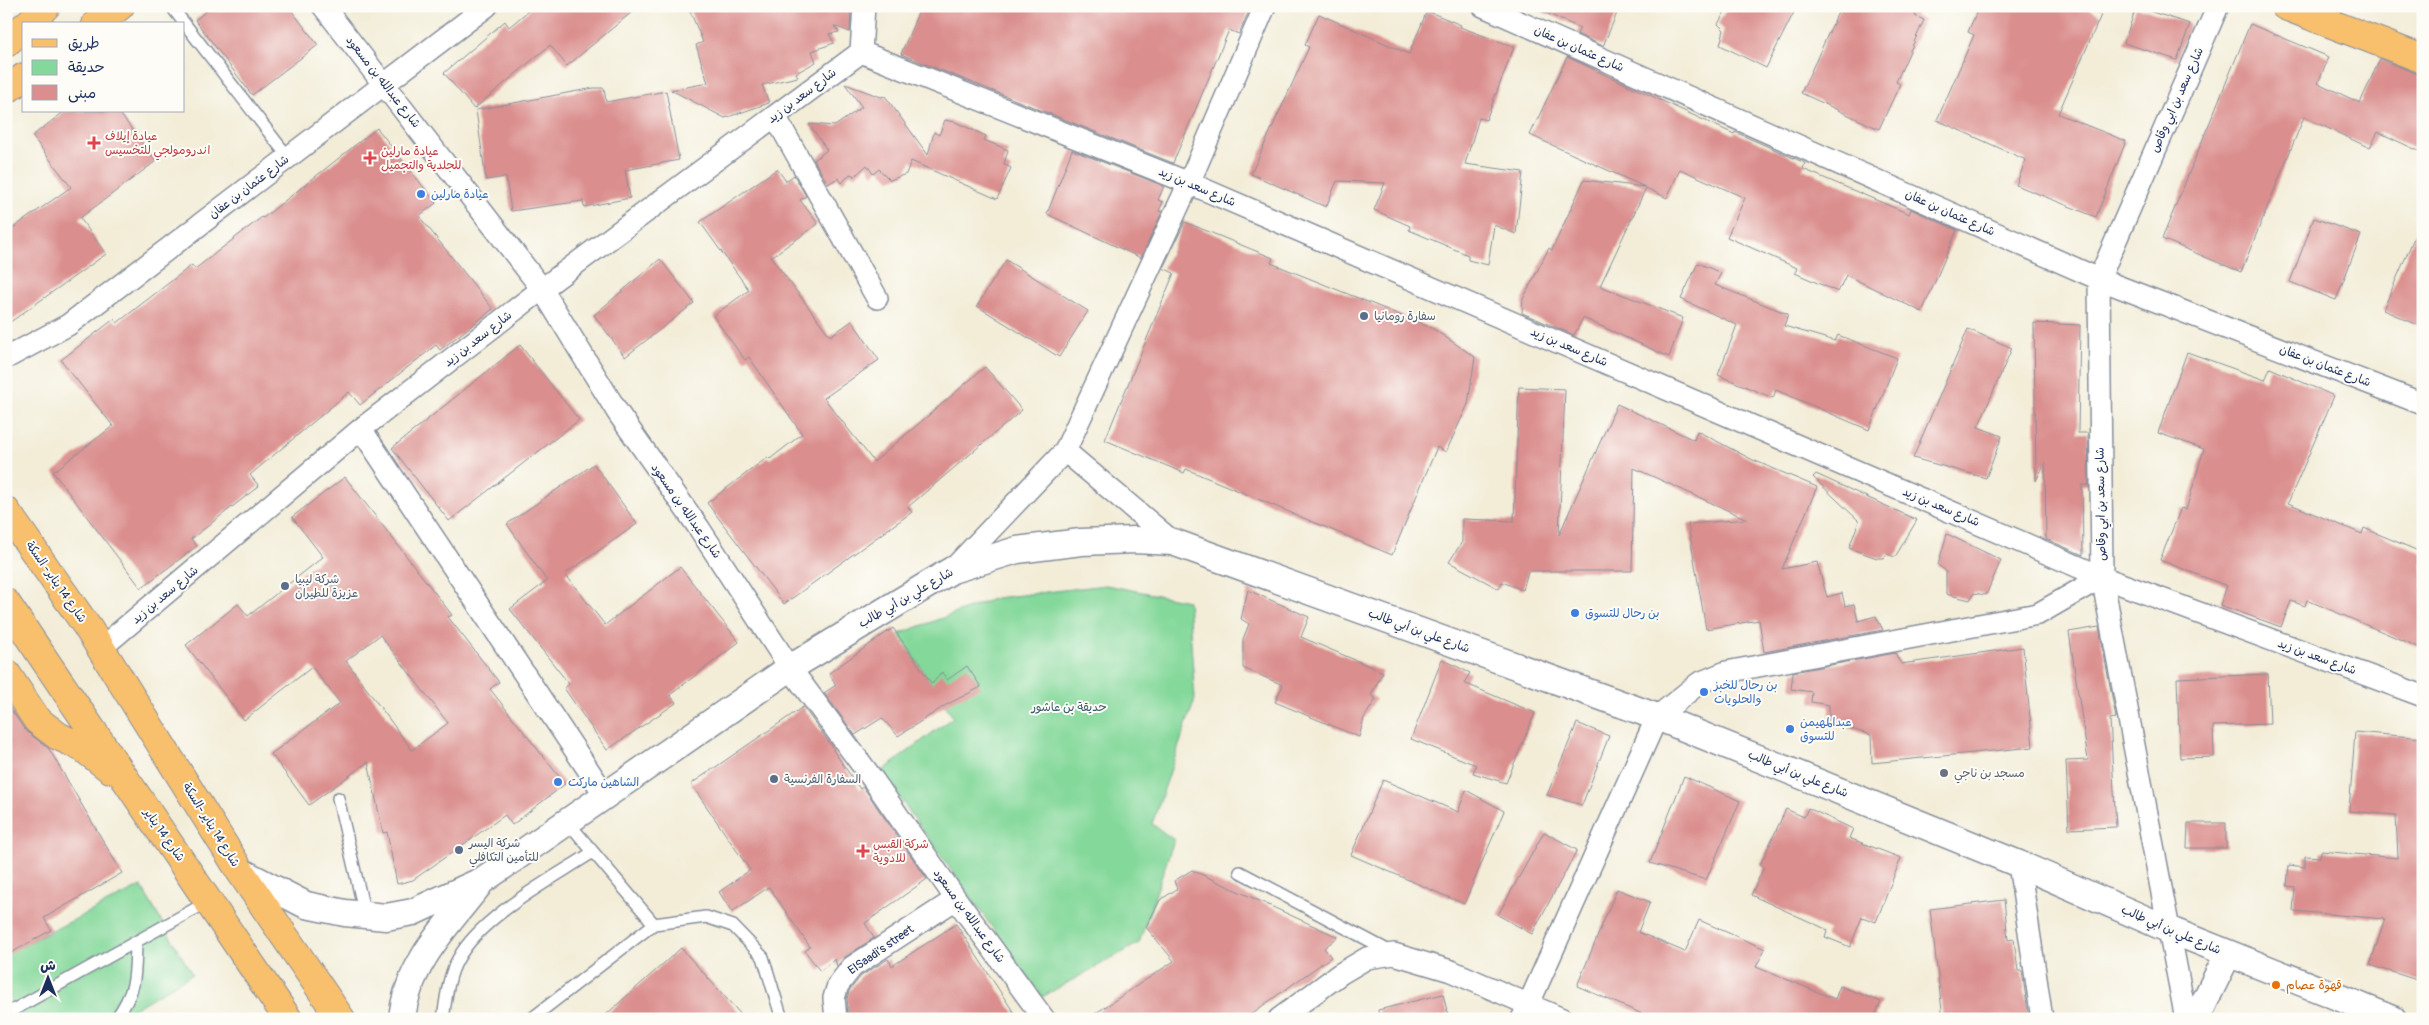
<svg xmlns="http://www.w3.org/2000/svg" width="2429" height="1025" font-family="Pangolin,'Playpen Sans Arabic',sans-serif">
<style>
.green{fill:#83d89a;stroke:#4f847c}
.building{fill:#da8e8d;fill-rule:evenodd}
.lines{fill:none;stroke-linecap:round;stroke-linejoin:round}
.service-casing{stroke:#878e9b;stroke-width:14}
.minor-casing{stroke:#878e9b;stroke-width:24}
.tertiary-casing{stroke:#878e9b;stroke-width:29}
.primary-casing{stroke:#878e9b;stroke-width:30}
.trunk-casing{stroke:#878e9b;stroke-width:30}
.service{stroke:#fff;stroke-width:11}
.minor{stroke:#fff;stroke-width:21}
.tertiary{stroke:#fff;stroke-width:26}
.primary{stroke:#f8bf6c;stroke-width:28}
.trunk{stroke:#f8bf6c;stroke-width:28}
.health-dot{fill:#e0444e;stroke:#fdfcf7;stroke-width:2}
.shop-dot{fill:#3f7fe0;stroke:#fdfcf7;stroke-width:2}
.service-dot{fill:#5c6f8a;stroke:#fdfcf7;stroke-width:2}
.worship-dot{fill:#6b7280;stroke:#fdfcf7;stroke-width:2}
.food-dot{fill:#e8710a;stroke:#fdfcf7;stroke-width:2}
.labels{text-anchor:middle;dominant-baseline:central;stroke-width:4;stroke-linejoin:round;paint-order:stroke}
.street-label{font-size:12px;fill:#1b2f5e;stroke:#fdfcf7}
.health-label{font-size:12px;fill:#be3a42;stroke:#fdfcf7;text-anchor:start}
.shop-label{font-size:12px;fill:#366cbe;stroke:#fdfcf7;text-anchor:start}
.service-label{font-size:12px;fill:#4e5e75;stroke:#fdfcf7;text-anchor:start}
.park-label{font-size:12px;fill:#35596d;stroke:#fdfcf7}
.worship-label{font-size:12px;fill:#5b616d;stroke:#fdfcf7;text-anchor:start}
.food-label{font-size:12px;fill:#c56008;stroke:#fdfcf7;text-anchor:start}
</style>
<rect width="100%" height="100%" fill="#fdfcf7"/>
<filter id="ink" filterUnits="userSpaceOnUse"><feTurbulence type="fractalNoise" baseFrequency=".02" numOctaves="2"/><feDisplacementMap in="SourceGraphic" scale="10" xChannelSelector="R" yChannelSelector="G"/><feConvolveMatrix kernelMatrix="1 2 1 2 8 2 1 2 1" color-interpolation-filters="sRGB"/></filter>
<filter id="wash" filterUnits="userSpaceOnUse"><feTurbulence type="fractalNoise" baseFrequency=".0096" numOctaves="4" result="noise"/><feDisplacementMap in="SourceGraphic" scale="20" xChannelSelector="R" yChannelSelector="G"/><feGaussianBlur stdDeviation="1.12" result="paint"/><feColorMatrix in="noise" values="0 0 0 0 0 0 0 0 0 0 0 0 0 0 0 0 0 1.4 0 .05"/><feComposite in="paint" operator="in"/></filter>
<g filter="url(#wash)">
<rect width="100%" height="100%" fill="#f3edd8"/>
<path class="green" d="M1106 585 1188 601 1195 699 1152 824 1174 840 1139 943 1042 997 881 772 953 717 899 634 996 598Z
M141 886 192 974 117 1019H6V954Z"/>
<g id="blocks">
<path class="building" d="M213 6H288L318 45 252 95 195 20Z
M534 6H639L567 66 550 45 474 109 444 73 505 21 509 27Z
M688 6H851L850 32 834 26 839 32 829 34 834 43 812 51 816 62 796 73 798 77 762 85 769 103 725 118 671 90 708 83 696 45 703 42Z
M921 6H1251L1239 34 1229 30 1173 163 901 54Z
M1530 6H1620L1603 46 1577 34 1580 28Z
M1728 6H1797L1766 68 1720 45 1724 30 1718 24Z
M1841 6H1919L1915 16 1924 20 1896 82 1900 84 1879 129 1801 93Z
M1979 6H2081L2101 15 2058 114 2126 141 2096 217 2016 185 2026 160 1937 120 1974 35 1968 32Z
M2136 7 2190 24 2177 60 2124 43Z
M1427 11 1461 25 1460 27 1514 47 1486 120 1479 118 1465 164 1523 172 1516 234 1494 225 1488 265 1468 260V255L1409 230 1410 226 1374 210 1385 183 1337 181 1326 207 1251 174 1309 47 1305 45 1319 14 1409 54Z
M2250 24 2329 57 2318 83 2360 103 2380 59 2423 76V153L2378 132 2370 148 2304 117 2241 272 2162 239Z
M1567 57 1734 134 1735 132 1805 163 1803 169 1909 214 1911 209 1957 230 1922 312 1846 275 1838 292 1795 273 1797 268 1727 237 1745 198 1680 169 1667 198 1646 188 1600 286 1683 318 1669 357 1583 318 1574 335 1522 313 1523 299 1549 248 1552 250 1584 180 1645 187 1530 135Z
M845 84 881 97 885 96 928 155 934 132 939 135 945 120 955 122 986 136 984 140 1008 150 1004 164 1011 168 997 199 911 161 906 174 890 180 879 169 873 174 867 165 855 176 850 174 842 183 838 178 828 184 814 160 827 150 809 124 835 126 862 107Z
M594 88H604L606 102 666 91 679 160 625 170 630 198 584 207 583 201 511 211 506 177 486 180 476 110Z
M65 111H118L156 161 80 218 106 254 6 325V233L71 187 32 136Z
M377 128 436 203 419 216 493 309 440 350 436 345 360 405 349 392 250 475 259 486 191 539 197 546 141 588 53 472 113 426 61 360 114 319 117 323 192 265 195 269 262 217 263 218Z
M1072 150 1164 186 1158 200 1163 202 1159 211 1162 212 1141 258 1047 214Z
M777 169 786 181 794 175 806 196 800 200 818 224 771 257 830 336 852 321 879 360 824 398 874 462 985 367 1022 410 908 507 912 512 784 604 707 503 768 457 770 459 802 434 749 357 745 360 713 316 749 290 700 222Z
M2423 217V327L2383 310Z
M2314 218 2361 235 2336 300 2290 282Z
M1185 222 1273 258 1271 263 1432 328 1475 357 1468 404 1446 452 1437 447 1392 555 1186 469 1184 473 1105 440 1174 273 1163 268Z
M660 259 694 303 625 357 594 315Z
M1006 260 1088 311 1059 357 977 306Z
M1698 263 1721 273 1715 285 1788 314 1784 326 1835 341 1838 335 1897 358 1869 430 1776 390 1773 398 1718 375 1737 325 1681 299Z
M2034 323 2080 325 2078 433H2088L2089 485H2082L2083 555 2046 539 2045 462 2036 481Z
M1968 329 2012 348 1978 427 2002 436 1986 478 1913 458Z
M520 345 579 420 449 521 392 448Z
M2187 352 2265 380 2270 368 2334 396 2288 503 2362 534 2364 528 2423 553V649L2307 600 2305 606 2291 601 2281 627 2220 605 2227 586 2160 560 2181 508 2186 510 2204 449 2158 433Z
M1519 387 1565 389 1559 535 1617 404 1694 440 1697 431 1753 460 1817 487 1782 569 1817 562 1827 597 1842 593 1845 606 1854 604 1858 621 1876 616 1883 630 1764 652 1759 620 1706 629 1688 524 1747 519 1634 468 1632 571H1528L1523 590 1502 582 1499 589 1449 562 1462 542V519L1514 521Z
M594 464 637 524 565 574 605 625 680 567 739 642 670 695 676 703 607 750 564 688 569 684 510 609 547 581 507 524Z
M1816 474 1917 520 1895 557 1887 554 1884 558H1877L1849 548 1859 521 1813 477Z
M345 477 452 615 448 617 499 682 490 689 565 784 512 825 505 815 413 880 397 884 387 832 383 833 368 762 309 805 271 754 340 703 312 667 244 720 186 645 238 604 248 616 323 557 292 517ZM380 635 448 723 412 750 346 661Z
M1947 534 2001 560 1986 595 1974 593 1970 600 1946 594V571L1938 565Z
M1248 590 1309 617 1301 637 1383 672 1371 695 1376 699 1364 718 1359 737 1275 702 1283 685 1243 668V639L1249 624 1241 619Z
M2099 627 2116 718 2110 719 2116 827 2069 829 2066 761 2088 760 2069 632Z
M893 628 932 684 942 672 947 680 967 666 981 687 946 705 898 736 882 718 855 735 824 693 836 685 829 673Z
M2023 647 2033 747 1872 763 1871 735 1829 722V705L1811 702 1812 692 1791 689 1793 672 1895 653 1901 664Z
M1442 659 1470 673 1464 683 1535 713 1506 783 1473 773 1476 765 1411 739Z
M2268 674 2270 724 2213 726 2214 757 2180 758 2177 678Z
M6 702 24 729 49 749 122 873 44 918 51 930 6 956Z
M803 707 834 749 833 750 860 789 863 787 927 879 865 923 874 938 845 957 837 966 835 959 820 971 805 951 810 947 769 887 732 912 719 892 750 870 691 784Z
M1577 723 1609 736 1582 805 1547 795Z
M2355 732 2423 738V982L2370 965 2385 919 2293 911 2295 887 2287 886 2289 865 2305 867V856L2320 857 2321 851 2398 858 2396 815 2349 811Z
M1684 776 1740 801 1706 880 1650 863Z
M1383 780 1458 812 1466 790 1504 811 1464 904 1351 855Z
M1808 808 1853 829 1849 838 1901 858 1876 922 1862 917 1850 947 1825 937 1828 930 1751 895 1764 867 1760 865 1786 809 1804 817Z
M2188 823H2226V848H2187Z
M1544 832 1577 850 1532 934 1498 915Z
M1192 870 1338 937 1324 948 1331 957 1244 1019H1087L1174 961 1146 927 1160 900 1177 889 1174 881Z
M1617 889 1650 902 1638 932 1685 952 1699 920 1765 949 1756 967 1835 999 1840 986 1881 1002 1875 1016 1880 1019H1654L1577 986Z
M2004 900 2008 940 2014 939 2018 971H2022L2029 1019H1943L1930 909Z
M956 924 1018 1019H849L847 999 849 991 861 976 888 959 892 966Z
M681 948 745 1019H601Z
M1443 994 1449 1019H1379L1378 1010Z"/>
</g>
</g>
<g filter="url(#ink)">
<use href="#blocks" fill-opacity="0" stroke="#878e9b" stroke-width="1"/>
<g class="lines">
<defs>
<path id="service" d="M171 6 288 157
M338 798 365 915
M567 821 654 924 706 917 733 926 763 957 782 1019
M1240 872 1391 952
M6 1014 209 901
M116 1019C137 988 135 978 136 942
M443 1019C446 999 448 976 458 959 481 916 552 879 593 852
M531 1019 654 924"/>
<path id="minor" d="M323 6 542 289 618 413 699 528 790 668 874 781 956 899 1044 1019
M1483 6 2099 279 2423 404
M861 52 864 6
M775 116 877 298
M6 358 68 325 487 6
M361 429 605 795
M1065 451 1173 542
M952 570 1065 451 1189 183 1265 6
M101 648 361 429 542 289 861 52 1189 183 2102 577 2423 696
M2019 864 2042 1019
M836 1019 834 998 838 985 852 967 956 899
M1279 1019 1340 974 1367 958 1394 954 1451 971 1562 1019
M1522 1019 1657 717 1699 683 1726 672 2038 614 2102 577
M2186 1019 2102 577 2099 279 2218 6"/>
<path id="tertiary" d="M240 871 306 905 345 913 386 917 413 912 483 880 790 668 952 570 1017 550 1081 542 1135 540 1173 542 1657 717 2019 864 2170 930 2393 1019
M402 1019C407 965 447 925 479 885
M2196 1019 2228 954"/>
<path id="primary" d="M2285 6 2423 59
M96 24 120 6
M6 90 24 77"/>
<path id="trunk" d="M28 24 46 6
M6 43 24 27
M6 511 88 628 240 871 341 1019
M6 603 288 1019
M6 673 37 720 58 736 83 748 110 769"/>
</defs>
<use href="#service" class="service-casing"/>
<use href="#minor" class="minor-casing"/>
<use href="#tertiary" class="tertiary-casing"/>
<use href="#primary" class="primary-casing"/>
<use href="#trunk" class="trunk-casing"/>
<use href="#service" class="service"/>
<use href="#minor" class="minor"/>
<use href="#tertiary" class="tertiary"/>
<use href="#primary" class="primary"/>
<use href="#trunk" class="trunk"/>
</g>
</g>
<g class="health-dot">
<path d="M91.5 135.5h5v5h5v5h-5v5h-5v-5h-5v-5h5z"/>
<path d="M367.5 150.5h5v5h5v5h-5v5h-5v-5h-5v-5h5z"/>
<path d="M860.5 843.5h5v5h5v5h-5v5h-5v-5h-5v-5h5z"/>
</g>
<g class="shop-dot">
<circle cx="421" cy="194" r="5"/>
<circle cx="1575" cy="613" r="5"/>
<circle cx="1704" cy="692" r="5"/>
<circle cx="1790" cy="729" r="5"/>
<circle cx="558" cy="782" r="5"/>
</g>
<g class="service-dot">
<circle cx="1364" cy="316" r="5"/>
<circle cx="285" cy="586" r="5"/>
<circle cx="774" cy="779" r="5"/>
<circle cx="459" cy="850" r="5"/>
</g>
<circle class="worship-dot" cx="1944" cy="773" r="5"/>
<circle class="food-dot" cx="2276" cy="985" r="5"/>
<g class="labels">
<g class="street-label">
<text transform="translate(1579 49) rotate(24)">شارع عثمان بن عفان</text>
<text transform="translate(383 82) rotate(52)">شارع عبدالله بن مسعود</text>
<text transform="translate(802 96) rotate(-37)">شارع سعد بن زيد</text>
<text transform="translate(2177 100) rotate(-66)">شارع سعد بن ابي وقاص</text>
<text transform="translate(249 187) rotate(-37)">شارع عثمان بن عفان</text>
<text transform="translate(1197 187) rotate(23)">شارع سعد بن زيد</text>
<text transform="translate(1950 213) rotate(24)">شارع عثمان بن عفان</text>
<text transform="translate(478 339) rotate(-38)">شارع سعد بن زيد</text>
<text transform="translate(1569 347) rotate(23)">شارع سعد بن زيد</text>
<text transform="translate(2325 366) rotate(21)">شارع عثمان بن عفان</text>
<text transform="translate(2101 504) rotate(-91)">شارع سعد بن ابي وقاص</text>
<text transform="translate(1941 507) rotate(23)">شارع سعد بن زيد</text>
<text transform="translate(686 511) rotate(55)">شارع عبدالله بن مسعود</text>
<text transform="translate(56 582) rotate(55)">شارع 14 يناير- السكة</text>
<text transform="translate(165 595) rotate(-40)">شارع سعد بن زيد</text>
<text transform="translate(906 598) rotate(-30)">شارع علي بن أبي طالب</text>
<text transform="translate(1419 631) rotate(20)">شارع علي بن أبي طالب</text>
<text transform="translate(2317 657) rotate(20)">شارع سعد بن زيد</text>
<text transform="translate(1798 774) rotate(22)">شارع علي بن أبي طالب</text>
<text transform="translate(211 825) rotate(58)">شارع 14 يناير -السكة</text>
<text transform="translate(164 835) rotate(55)">شارع 14 يناير</text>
<text transform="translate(969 916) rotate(54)">شارع عبدالله بن مسعود</text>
<text transform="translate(2171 930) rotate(23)">شارع علي بن أبي طالب</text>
<text transform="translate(881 950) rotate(-35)">ElSaadi’s street</text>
</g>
<g class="health-label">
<text x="105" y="136">عيادة إيلاف<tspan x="105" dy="14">اندرومولجي للتخسيس</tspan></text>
<text x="381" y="151">عيادة مارلين<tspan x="381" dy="14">للجلدية والتجميل</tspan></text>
<text x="873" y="844">شركة القبس<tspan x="873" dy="14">للادوية</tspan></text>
</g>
<g class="shop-label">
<text x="431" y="194">عيادة مارلين</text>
<text x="1585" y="613">بن رحال للتسوق</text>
<text x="1714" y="685">بن رحال للخبز<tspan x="1714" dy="14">والحلويات</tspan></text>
<text x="1800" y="722">عبدالمهيمن<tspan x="1800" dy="14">للتسوق</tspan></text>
<text x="568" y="782">الشاهين ماركت</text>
</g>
<g class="service-label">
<text x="1374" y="316">سفارة رومانيا</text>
<text x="295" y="579">شركة ليبيا<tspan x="295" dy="14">عزيزة للطيران</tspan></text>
<text x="784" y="779">السفارة الفرنسية</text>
<text x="469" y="843">شركة اليسر<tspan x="469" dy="14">للتأمين التكافلي</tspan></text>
</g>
<g class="park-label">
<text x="1069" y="707">حديقة بن عاشور</text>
</g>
<g class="worship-label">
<text x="1954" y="773">مسجد بن ناجي</text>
</g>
<g class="food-label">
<text x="2286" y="985">قهوة عصام</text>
</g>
</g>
<rect width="2429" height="1025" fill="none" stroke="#fdfcf7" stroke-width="25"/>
<rect x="22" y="22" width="162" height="90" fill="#fdfcf7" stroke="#a3aaba"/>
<rect x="32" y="39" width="25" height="8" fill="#f8bf6c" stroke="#a3aaba"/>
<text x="68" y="48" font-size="15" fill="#1b2f5e">طريق</text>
<rect x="32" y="60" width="25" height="15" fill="#83d89a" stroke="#a3aaba"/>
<text x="68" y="72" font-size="15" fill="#1b2f5e">حديقة</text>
<rect x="32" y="85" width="25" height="15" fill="#da8e8d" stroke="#a3aaba"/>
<text x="68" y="98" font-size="15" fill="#1b2f5e">مبنى</text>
<g transform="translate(48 978)" stroke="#fdfcf7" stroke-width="4" paint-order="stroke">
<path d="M0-4L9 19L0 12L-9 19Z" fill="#1b2f5e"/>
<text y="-8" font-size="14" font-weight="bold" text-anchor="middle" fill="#1b2f5e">ش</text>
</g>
</svg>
